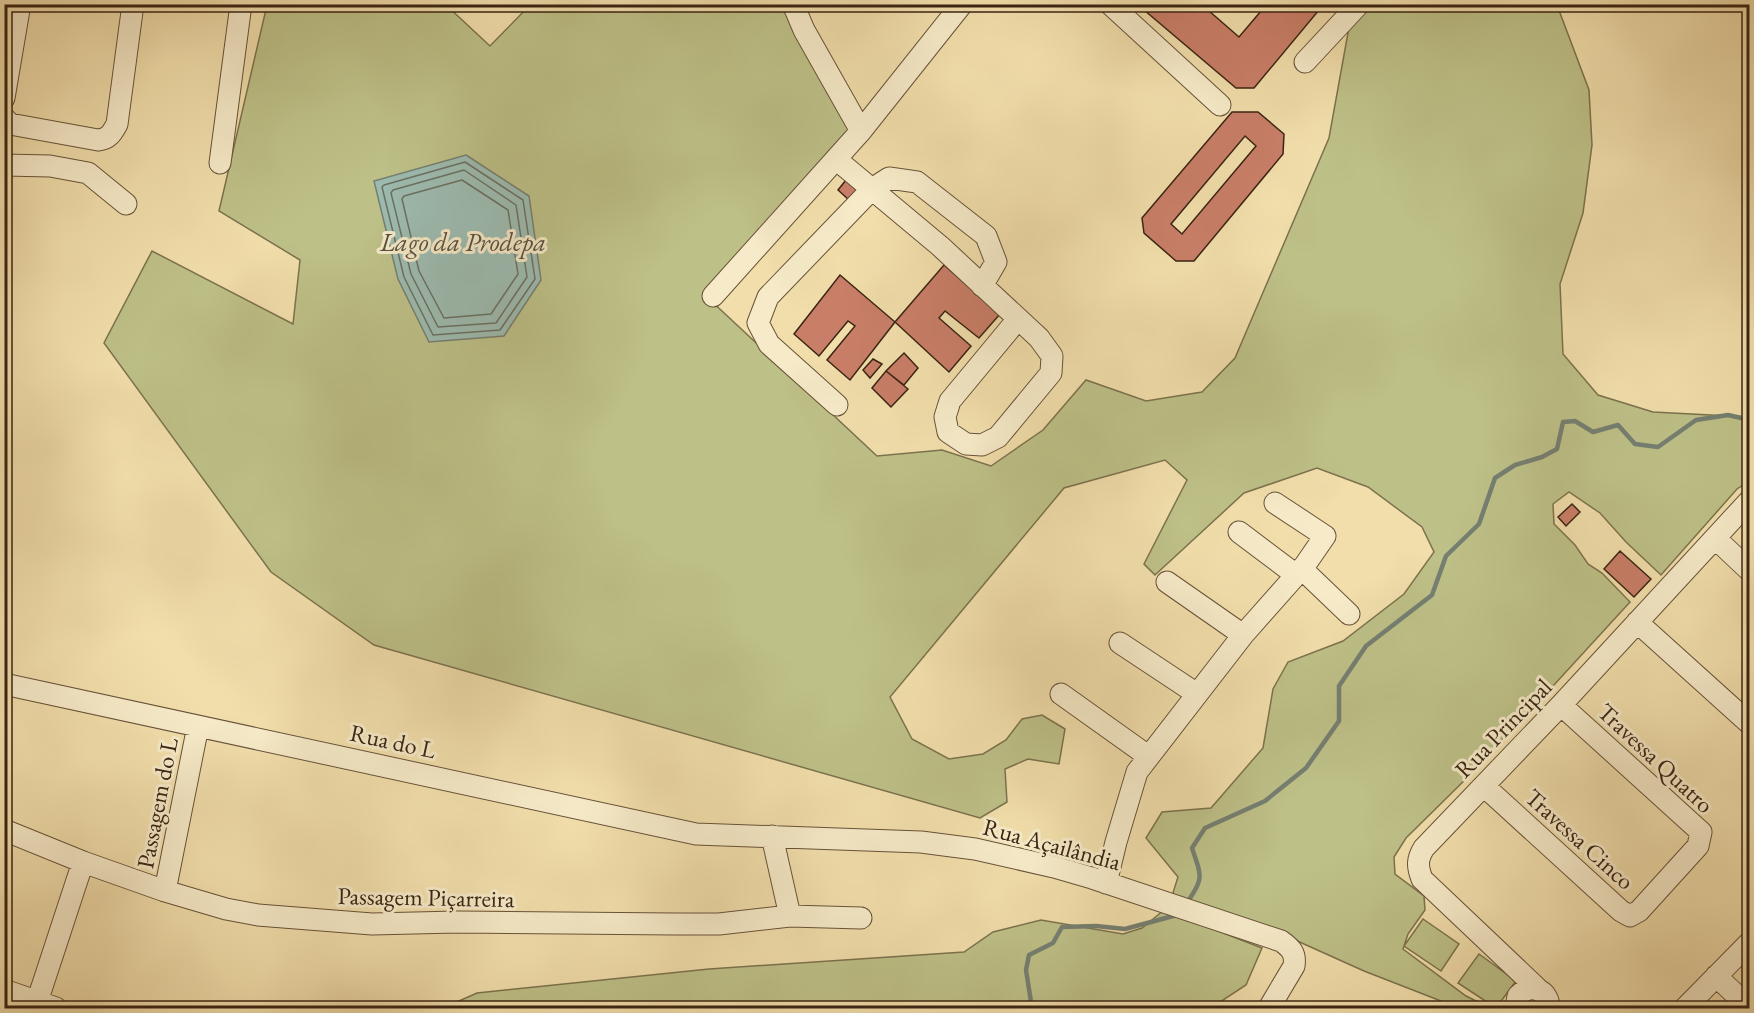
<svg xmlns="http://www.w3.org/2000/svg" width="1754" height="1013" font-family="'EB Garamond',serif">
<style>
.green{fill:#bdc087;stroke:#7c724d;stroke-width:1.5}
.water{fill:#9cbbb0;stroke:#757f71;stroke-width:1.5}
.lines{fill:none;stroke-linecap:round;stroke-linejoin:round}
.shore{stroke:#6b7062;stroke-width:1.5}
.stream{stroke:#757f71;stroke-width:4.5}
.building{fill:#c97e68;stroke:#3a2413;stroke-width:1.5;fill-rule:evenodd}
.minor-casing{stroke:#685239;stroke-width:23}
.minor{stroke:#f6eac8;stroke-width:21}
.labels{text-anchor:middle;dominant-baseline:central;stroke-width:6;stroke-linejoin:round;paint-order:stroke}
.street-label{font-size:24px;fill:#3a2413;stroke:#f6eac8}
.water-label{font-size:26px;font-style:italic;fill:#575142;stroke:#f6eac8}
</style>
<rect width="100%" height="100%" fill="#f1deab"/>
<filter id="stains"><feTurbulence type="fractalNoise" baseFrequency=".00333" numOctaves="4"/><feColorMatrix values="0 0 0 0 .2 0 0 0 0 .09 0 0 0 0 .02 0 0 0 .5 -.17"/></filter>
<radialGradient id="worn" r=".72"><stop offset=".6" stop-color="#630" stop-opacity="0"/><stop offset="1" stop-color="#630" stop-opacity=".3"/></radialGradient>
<path class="green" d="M267 5H446L490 46 530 5H787L854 138 707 297 877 456 942 450 991 466 1043 430 1086 380 1146 401 1202 392 1235 358 1329 138 1353 5H1557L1589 90 1592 145 1583 213 1560 284 1563 354 1598 395 1653 412 1749 417V481L1737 489 1661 575 1626 542 1600 513 1569 492 1553 504 1554 524 1575 545 1588 564 1602 573 1630 602 1553 686 1523 715 1475 770 1406 838 1394 857 1395 874 1424 896 1425 910 1408 934 1403 949 1466 996 1490 1008H1459L1364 971 1284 935 1172 896 1178 877 1146 838 1162 812 1211 808 1263 748 1273 689 1288 662 1343 641 1404 594 1434 552 1422 527 1368 487 1317 468 1244 493 1155 575 1144 564 1187 480 1165 460 1064 488 890 697 912 739 949 759 983 754 1006 740 1022 719 1042 715 1065 729 1059 764 1028 759 1005 769 1007 802 980 818 374 645 271 572 104 343 152 251 293 324 300 260 219 211Z
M1164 910 1262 948 1246 985 1211 1008H443L477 993 709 969 964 952 993 932 1041 920 1123 934 1142 928Z
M1423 919 1459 944 1441 971 1404 946Z
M1479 954 1516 981 1496 1008 1458 983Z"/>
<path class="water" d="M466 155 529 196 541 280 504 336 429 342 398 279 374 181Z"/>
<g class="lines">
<path class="shore" d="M465 162 523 200 535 279 500 330 433 335 404 277 382 187 384 185Z
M464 170 516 205 527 277 496 323 438 327 411 274 391 193 393 190Z
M462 180 508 210 518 274 491 314 444 318 419 271 402 199 404 196Z"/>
<path class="stream" d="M1186 904C1204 879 1202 877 1192 848L1205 828 1265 801 1306 768 1339 721V686L1366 646 1432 595 1446 556 1479 524 1495 478 1515 465 1542 457 1557 449 1563 422 1575 421 1593 432 1618 425 1635 444 1658 447 1696 420 1728 415 1750 420
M1032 1008 1026 970 1029 955 1053 943 1062 927 1096 926 1125 929 1177 915"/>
</g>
<path class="building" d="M1137 4H1201L1239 37 1267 4H1324L1254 88H1236Z
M1232 112H1258L1284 134 1283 154 1194 261H1176L1144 233 1142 218ZM1245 136 1256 146 1182 234 1171 224Z
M858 165 871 176 850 201 838 190Z
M944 265 1000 314 979 338 945 311 939 318 971 346 949 372 895 322Z
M840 275 895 322 850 380 827 360 855 326 848 321 819 356 794 334Z
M904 353 918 368 904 385 886 371Z
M873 359 882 364 870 378 863 370Z
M886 371 908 389 891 407 872 388Z
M1572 504 1580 512 1566 526 1558 517Z
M1620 551 1651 579 1634 597 1604 569Z"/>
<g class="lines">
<defs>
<path id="minor" d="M1110 4 1220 105
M1305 62 1359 4
M4 98 20 4
M4 118 10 124 98 140C109 139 112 133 117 124L133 4
M861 131 962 4
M837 160 940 246 1039 338 1052 356 1051 373 998 437 982 445 966 444 948 432 945 417 950 401 1018 319
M220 163 241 4
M4 165 50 166 88 173 126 204
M713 296 861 131 804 30 793 4
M837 405 769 344 758 323 768 297 872 189 889 178 917 182 986 236 996 262 982 286
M1239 532 1296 575
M1715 538 1750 571
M1302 569 1349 614
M1167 582 1243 635
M1637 622 1750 724
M1120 643 1197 694
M4 684 696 834 921 842 975 849 1054 867 1092 878 1281 941C1291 948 1296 953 1294 966L1269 1008
M1061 694 1148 756
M1484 786 1621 911 1630 916 1639 911 1698 846 1701 832 1561 705
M4 830 83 862 165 891 226 909 258 915 372 924 457 922 675 924H719L790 916 861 918
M772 836 790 916
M1106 883 1116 842 1137 772 1243 635 1305 565 1325 536 1275 503
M165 891 198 726
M1716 976 1750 1008
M1538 989 1422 879C1417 866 1417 859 1424 848L1561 705 1750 500
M4 990 56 1008
M37 1002 83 862
M1516 1008 1518 996C1531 982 1549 990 1549 1008
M1685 1008 1750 942"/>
</defs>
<use href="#minor" class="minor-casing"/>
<use href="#minor" class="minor"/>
</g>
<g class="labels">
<g class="street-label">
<text transform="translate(1503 728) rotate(-46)">Rua Principal</text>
<text transform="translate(393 741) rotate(12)">Rua do L</text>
<text transform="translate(1656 758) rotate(43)">Travessa Quatro</text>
<text transform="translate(157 803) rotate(-79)">Passagem do L</text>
<text transform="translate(1580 839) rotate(42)">Travessa Cinco</text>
<text transform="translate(1052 844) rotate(15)">Rua Açailândia</text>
<text transform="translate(426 897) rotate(1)">Passagem Piçarreira</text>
</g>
<g class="water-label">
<text x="463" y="242">Lago da Prodepa</text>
</g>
</g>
<rect width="1754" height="1013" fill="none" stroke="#f1deab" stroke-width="24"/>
<rect x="6" y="6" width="1742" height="1001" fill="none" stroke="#3a2413" stroke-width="3"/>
<rect x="12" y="12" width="1730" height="989" fill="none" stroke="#3a2413" stroke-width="1.5"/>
<rect width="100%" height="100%" filter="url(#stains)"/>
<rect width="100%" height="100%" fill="url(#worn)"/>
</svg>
